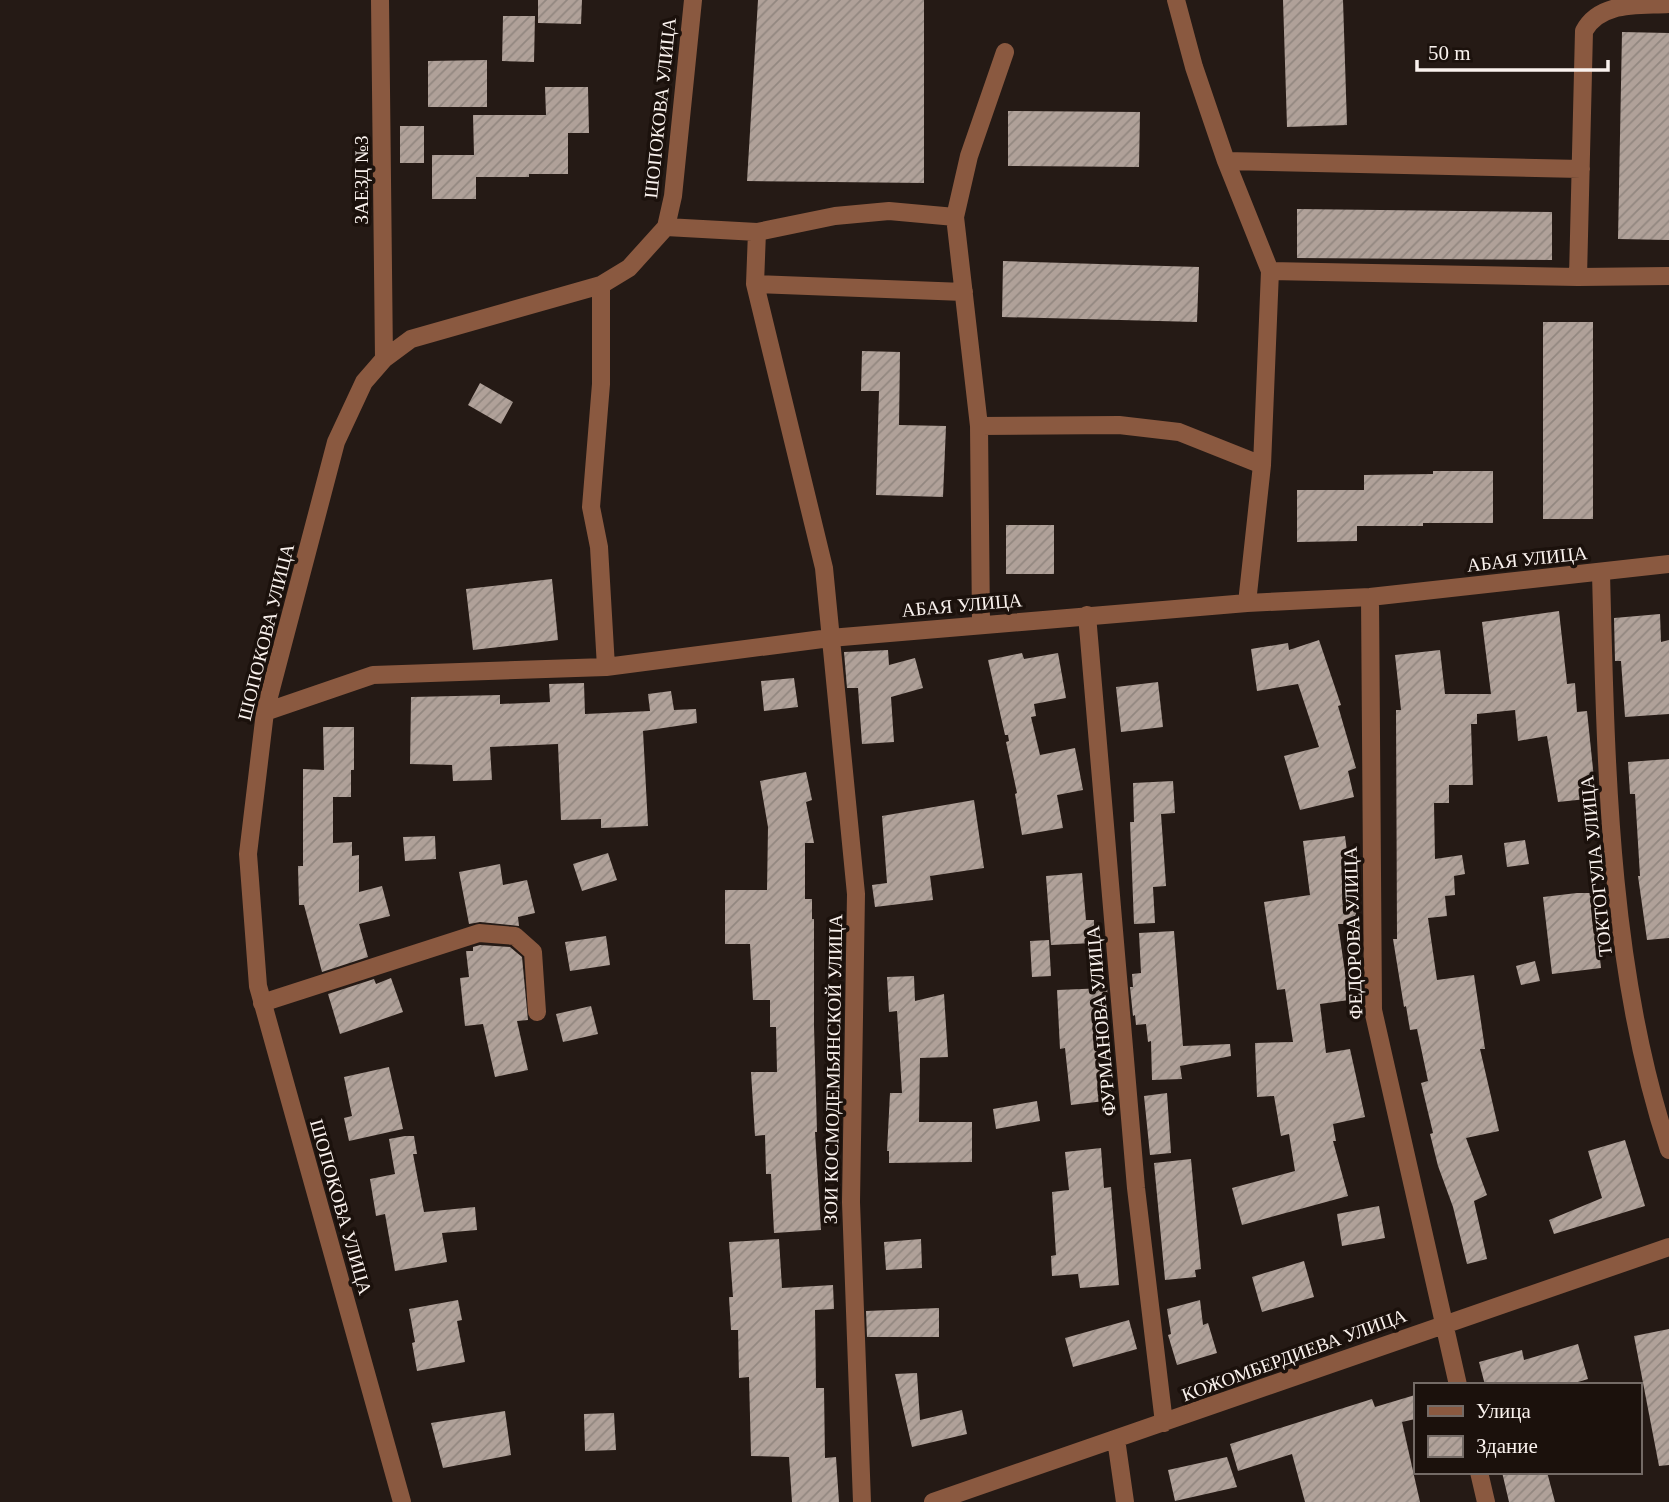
<svg xmlns="http://www.w3.org/2000/svg" width="1669" height="1502" font-family="'Times New Roman',serif">
<style>
.building{fill:url(#building-hatch)}
.lines{fill:none;stroke-linecap:round;stroke-linejoin:round}
.minor{stroke:#8a5940;stroke-width:18}
.labels{text-anchor:middle;dominant-baseline:central;stroke-width:7;stroke-linejoin:round;paint-order:stroke}
.street-label{font-size:19px;fill:#faf2ee;stroke:#1b110c}
</style>
<defs>
<pattern id="building-hatch" width="6" height="6" patternUnits="userSpaceOnUse" patternTransform="scale(1.75)"><rect width="6" height="6" fill="#b0a199"/><path d="M-1 1l2-2M0 6l6-6M5 7l2-2" fill="none" stroke="#928780"/></pattern>
</defs>
<rect width="100%" height="100%" fill="#251a15"/>
<path class="building" d="M538 0H582L581 24 538 23Z
M758 0H924V183L747 181Z
M1283 0H1343L1347 125 1287 127Z
M503 16H535L534 62 502 61Z
M1622 32 1669 33V240L1618 239Z
M487 60V107H428V61Z
M545 87H588L589 133H568V174H529V177H476V199H432V155H474L473 115H546Z
M1008 111 1140 112 1139 167 1008 166Z
M400 126H424V163H400Z
M1297 209 1552 212V260L1297 258Z
M1003 261 1199 267 1197 322 1002 317Z
M1543 322H1593V519H1543Z
M862 351 900 352 899 425 946 426 943 497 876 495 879 391H861Z
M480 383 513 402 501 424 468 405Z
M1433 471H1493V523H1423V526H1357V541L1297 542V490H1364V475L1433 474Z
M1006 525H1054V574H1006Z
M552 579 558 640 473 650 466 589Z
M1559 611 1567 684 1575 683 1577 712 1587 711 1596 798 1558 802 1547 736 1518 741 1515 710 1477 714V724H1471L1473 785H1449V803H1434L1435 859 1462 855 1465 874 1454 876 1455 895 1445 896 1447 916 1428 918 1437 980 1474 975 1485 1049H1480L1499 1131 1466 1138 1487 1195 1474 1201 1487 1259 1467 1264 1453 1207 1438 1166 1430 1134 1433 1133 1421 1083 1428 1081 1417 1029 1410 1030 1406 1006 1404 1007 1393 939H1397L1396 710H1401L1395 655 1440 650 1445 694H1491L1482 622Z
M1660 614 1661 642 1669 640V714L1625 717 1621 661H1615L1614 618Z
M1319 640 1341 705 1338 706 1356 768 1348 771 1354 797 1300 810 1284 756 1319 747 1298 684 1257 691 1251 649 1288 643 1289 650Z
M888 650 889 665 915 658 923 688 891 697 894 742 862 744 858 688H847L844 652Z
M1022 653 1024 659 1058 653 1066 698 1034 704 1036 716 1031 717 1040 755 1075 748 1083 790 1057 795 1063 828 1022 835 1015 794 1017 793 1006 742 1009 741 1008 735H1005L988 660Z
M794 678 798 707 764 711 761 681Z
M1158 682 1163 727 1121 732 1116 687Z
M584 683 585 714 650 711 648 694 671 691 674 710 696 709 697 723 643 731 648 826 601 828V819L561 820 558 744 490 747 492 780 453 781 452 765 410 764 411 697 500 695V704L550 702 549 684Z
M323 727H354V770H351V797H333V843L352 842V856L359 855V892L382 886 390 916 359 924 368 957 322 972 304 905H299L298 866H303V769L324 770Z
M1669 759V938L1647 940 1638 876H1640L1635 794H1630L1628 762Z
M806 772 812 800 806 802 814 843H805V899H812V919H814V1026L817 1132H815L821 1230 774 1233 771 1174H766L765 1135 755 1136 751 1072H777L776 1027H770V1000H753L750 944H725V890H767L768 827 760 781Z
M1173 781 1175 813 1161 814 1166 886 1153 887 1155 923 1134 924 1130 822H1134L1133 783Z
M974 800 984 868 930 876 933 900 875 907 872 885 887 883 882 816Z
M435 836 436 859 405 861 403 837Z
M1345 836 1352 891H1356V924H1338L1349 1000 1320 1004 1326 1053 1350 1049 1365 1117 1333 1124 1336 1141H1333L1348 1196 1242 1225 1232 1188 1295 1171 1289 1134 1281 1136 1274 1096 1257 1097 1255 1043 1293 1042 1285 989 1277 990 1264 902 1310 895 1303 841Z
M1525 840 1529 864 1507 867 1504 843Z
M608 853 617 880 582 891 573 864Z
M500 864 503 885 527 880 535 913 518 917 519 926 480 922 469 924 459 872Z
M1082 873 1086 920H1094V943L1051 945 1046 876Z
M1577 893H1593L1601 968 1552 974 1543 897Z
M1174 931 1183 1046 1230 1044 1231 1056 1180 1066 1182 1079 1152 1080 1151 1041 1148 1042 1146 1024 1136 1025 1135 1015 1133 1016 1130 987H1133L1132 974 1141 973 1139 933Z
M606 936 610 965 570 971 565 942Z
M1049 940 1051 976 1032 977 1030 941Z
M480 945 510 947 522 957 528 1020 517 1021 528 1070 495 1077 483 1024 465 1026 460 978 469 977 466 951H473V947Z
M1535 961 1540 981 1521 985 1516 966Z
M914 976 915 1001 944 994 948 1057 920 1058 919 1122H972V1162L889 1163V1151H887L890 1093H902L897 1011 889 1012 887 977Z
M391 978 403 1012 340 1034 328 994 374 979 376 984Z
M1107 988 1110 1017H1097L1101 1071 1110 1070 1113 1100 1071 1105 1065 1048 1060 1049 1057 990Z
M591 1006 598 1034 563 1042 556 1014Z
M389 1067 403 1129 349 1141 344 1118 352 1116 344 1077Z
M1167 1093 1171 1153 1150 1155 1144 1096Z
M1037 1101 1040 1121 996 1129 993 1109Z
M405 1136H414L417 1154H413L424 1212 475 1207 477 1230 442 1233 447 1262 395 1271 385 1214 376 1216 370 1179 395 1174 389 1139Z
M1625 1140 1645 1206 1554 1234 1549 1220 1602 1198 1588 1151Z
M1101 1148 1104 1188 1111 1187 1119 1285 1080 1288 1078 1274 1052 1276 1051 1256 1056 1255 1052 1192 1069 1190 1065 1152Z
M1191 1159 1201 1269 1195 1270 1196 1277 1165 1280 1154 1163Z
M1379 1206 1385 1238 1342 1246 1337 1214Z
M779 1239 782 1288 833 1285 834 1309 815 1310 816 1388H824L825 1458 836 1457 839 1502H792L789 1457 751 1456 749 1377 739 1378 738 1330H731L729 1297H733L729 1242Z
M921 1239 922 1268 886 1270 884 1242Z
M1304 1261 1314 1297 1262 1312 1252 1277Z
M458 1300 462 1320 457 1321 465 1362 417 1371 412 1343 415 1342 409 1309Z
M1200 1300 1203 1325 1208 1323 1217 1353 1177 1365 1168 1335 1171 1334 1167 1309Z
M939 1308V1337H867L866 1311Z
M1129 1320 1137 1349 1073 1367 1065 1338Z
M1669 1329V1465L1659 1466 1634 1336Z
M1578 1344 1588 1379 1568 1385H1485L1479 1362 1522 1350 1524 1360Z
M917 1373 920 1420 962 1410 967 1434 912 1447 895 1374Z
M1415 1395V1419L1402 1422 1420 1502H1305L1292 1454 1238 1471 1230 1444 1372 1399 1375 1407Z
M505 1411 511 1455 443 1468 431 1423Z
M614 1413 616 1450 585 1451 584 1414Z
M1227 1457 1237 1487 1175 1501 1168 1470Z
M1502 1472H1547L1555 1502H1509Z"/>
<g class="lines">
<path class="minor" d="M380 0 384 359
M1176 0 1194 67 1226 161 1270 271 1262 465 1247 603
M1226 161 1581 169
M666 227 757 232 835 216 889 211 955 217
M757 232 755 284 824 568 856 894 851 1202 862 1502
M1270 271 1578 277 1669 276
M1578 277 1584 31C1600 1 1639 6 1669 4
M755 284 964 292
M601 285V384L591 507 599 547 606 667
M979 426 1119 425 1179 432 1262 465
M1601 573C1606 763 1608 968 1669 1150
M1370 597 1373 1010 1458 1385
M1087 615 1136 1188 1164 1423
M981 624 979 426 955 217 969 156 1005 52
M265 712 373 675 606 667 830 638 1247 603 1370 597 1669 564
M262 1003 479 933 515 936 533 952 537 1012
M1116 1439 1125 1502
M1479 1472 1486 1502
M402 1502 258 986 248 854 265 712 336 442 364 382 384 359 411 339 601 285 629 268 666 227 673 196 693 0
M933 1502 1669 1247"/>
</g>
<g class="labels">
<g class="street-label">
<text transform="translate(660 108) rotate(-84)">ШОПОКОВА УЛИЦА</text>
<text transform="translate(361 180) rotate(-90)">ЗАЕЗД №3</text>
<text transform="translate(1527 559) rotate(-6)">АБАЯ УЛИЦА</text>
<text transform="translate(962 605) rotate(-5)">АБАЯ УЛИЦА</text>
<text transform="translate(266 632) rotate(-76)">ШОПОКОВА УЛИЦА</text>
<text transform="translate(1596 866) rotate(-96)">ТОКТОГУЛА УЛИЦА</text>
<text transform="translate(1353 933) rotate(-92)">ФЕДОРОВА УЛИЦА</text>
<text transform="translate(1101 1021) rotate(-95)">ФУРМАНОВА УЛИЦА</text>
<text transform="translate(833 1069) rotate(-89)">ЗОИ КОСМОДЕМЬЯНСКОЙ УЛИЦА</text>
<text transform="translate(341 1207) rotate(74)">ШОПОКОВА УЛИЦА</text>
<text transform="translate(1294 1355) rotate(-20)">КОЖОМБЕРДИЕВА УЛИЦА</text>
</g>
</g>
<rect x="1414" y="1383" width="228" height="91" fill="#1b110c" stroke="#746b66" stroke-width="2"/>
<rect x="1428" y="1406" width="35" height="10" fill="#8a5940" stroke="#746b66" stroke-width="2"/>
<text x="1476" y="1418" font-size="21" fill="#faf2ee">Улица</text>
<rect x="1428" y="1436" width="35" height="21" fill="url(#building-hatch)" stroke="#746b66" stroke-width="2"/>
<text x="1476" y="1453" font-size="21" fill="#faf2ee">Здание</text>
<path d="M1417 60v10h191v-10" fill="none" stroke="#faf2ee" stroke-width="3.5"/>
<text x="1428" y="60" font-size="21" fill="#faf2ee" stroke="#1b110c" stroke-width="5" paint-order="stroke">50 m</text>
</svg>
